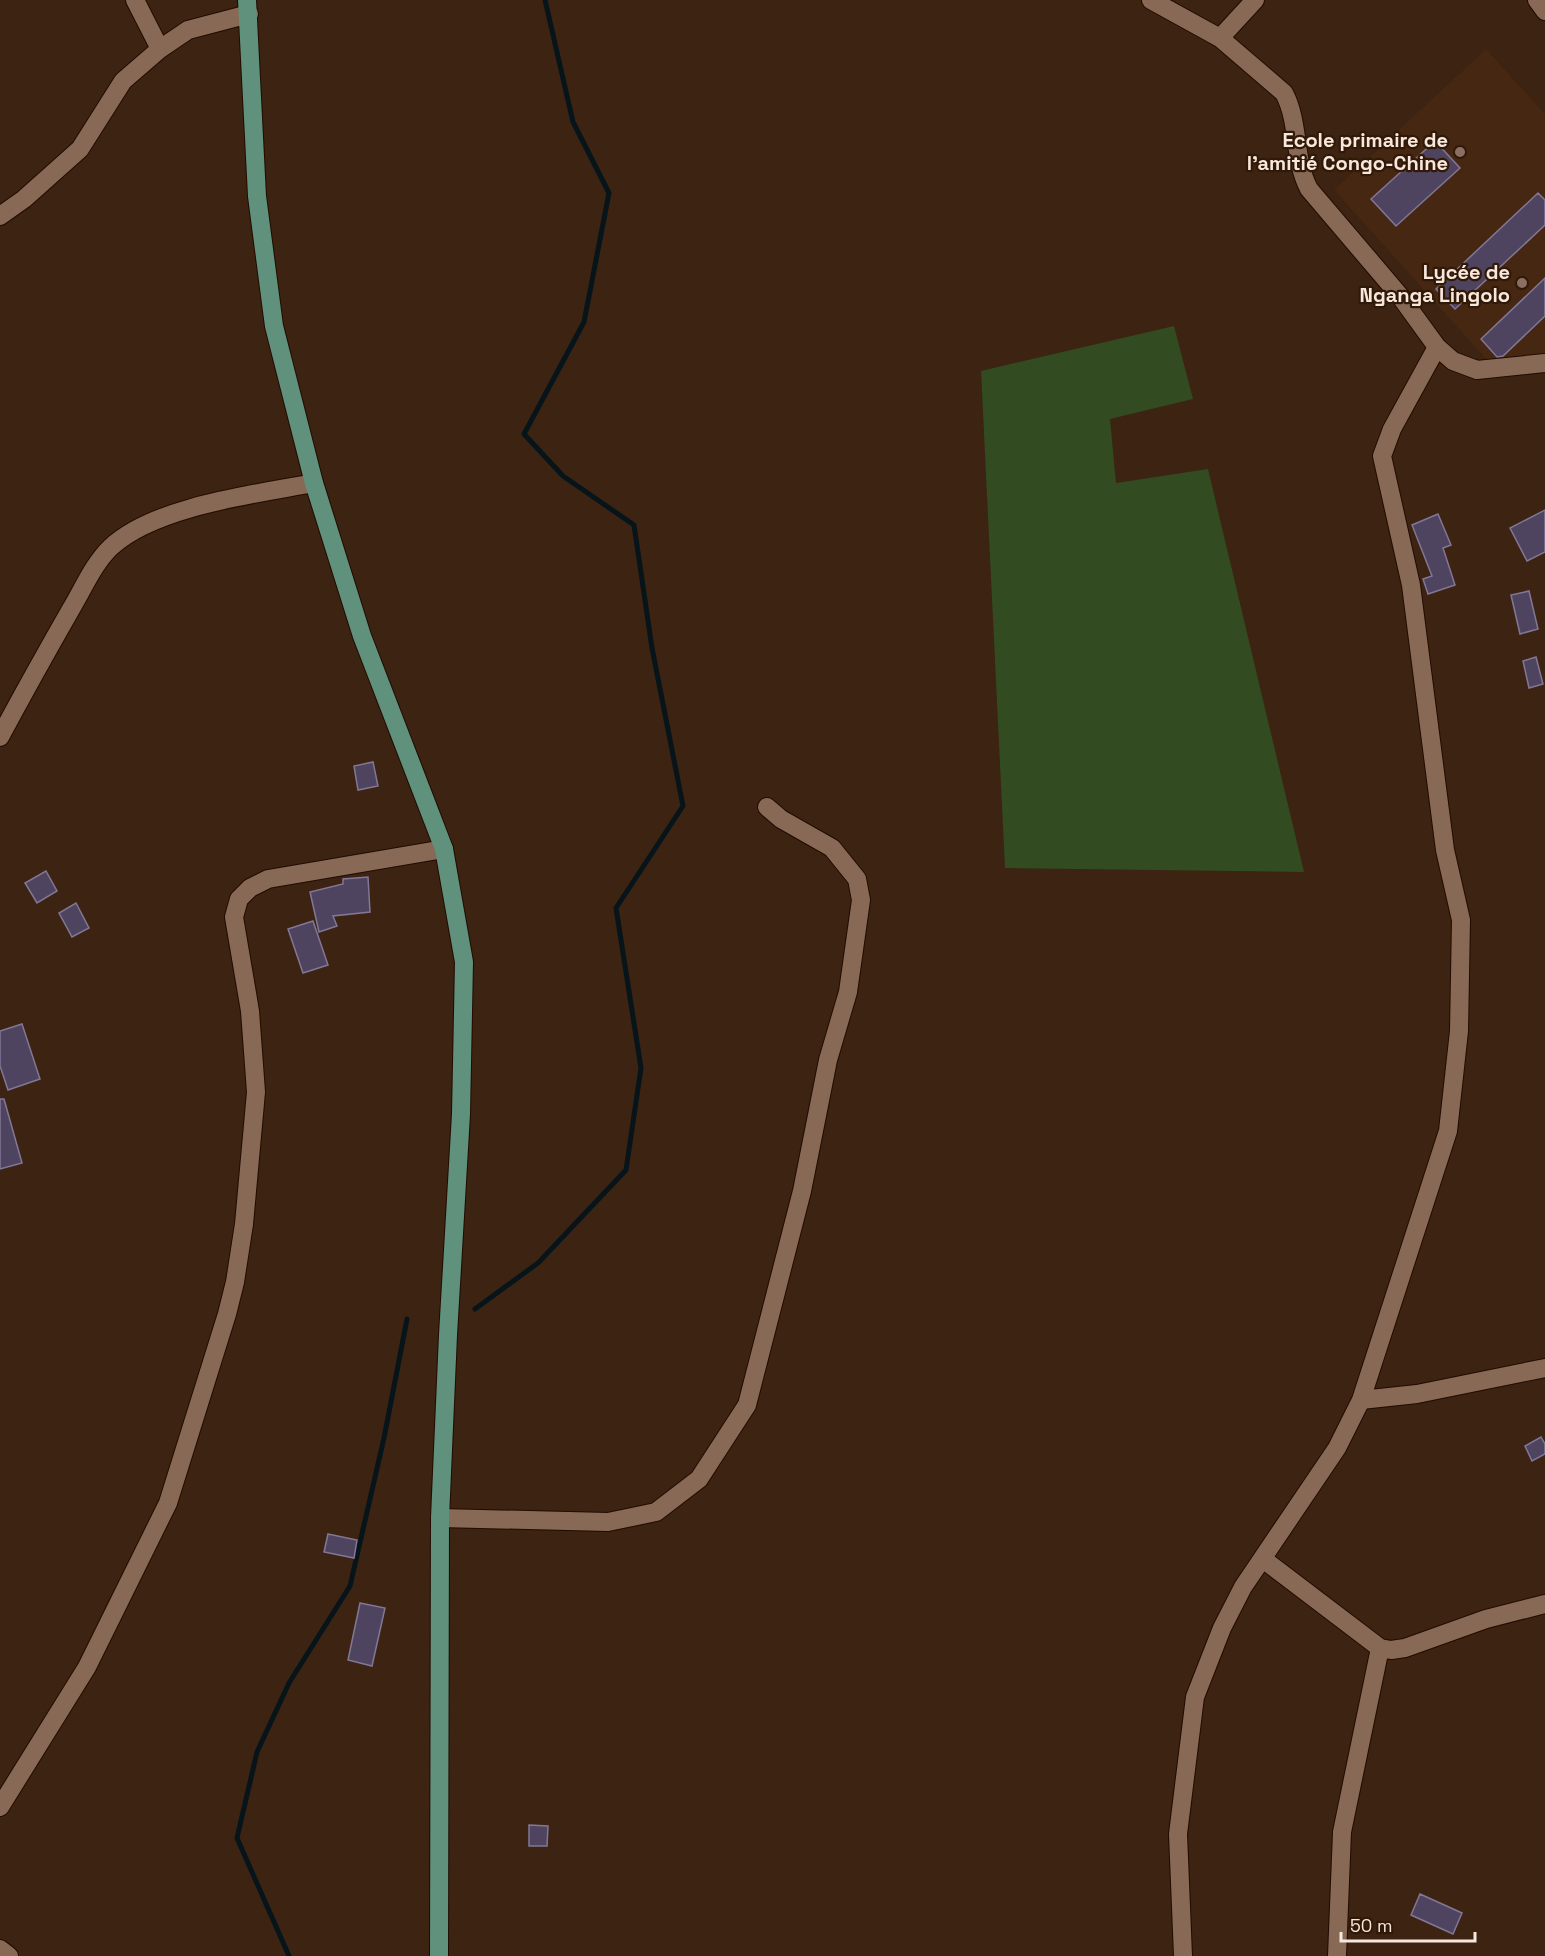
<svg xmlns="http://www.w3.org/2000/svg" width="1545" height="1956" font-family="'Space Grotesk',sans-serif">
<style>
.built{fill:#462711}
.green{fill:#324b20}
.lines{fill:none;stroke-linecap:round;stroke-linejoin:round}
.stream{stroke:#07151a;stroke-width:5}
.building{fill:#4f4460;stroke:#837796;stroke-width:1.5}
.minor-casing{stroke:#220b00;stroke-width:20}
.primary-casing{stroke:#220b00;stroke-width:20}
.minor{stroke:#876956;stroke-width:18}
.primary{stroke:#5f917c;stroke-width:18}
.education-dot{fill:#8d6e63;stroke:#311908;stroke-width:2}
.labels{text-anchor:middle;dominant-baseline:central;stroke-width:4.5;stroke-linejoin:round;paint-order:stroke}
.poi-label{font-size:20px;font-weight:bold;fill:#f8e7dc;stroke:#311908;text-anchor:end}
</style>
<rect width="100%" height="100%" fill="#3c2312"/>
<path class="built" d="M1486 49 1545 114V363L1494 368 1334 190Z"/>
<path class="green" d="M1174 326 1193 399 1110 419 1116 483 1208 469 1304 872 1005 868 981 371Z"/>
<g class="lines">
<path class="stream" d="M475 1309 538 1263 626 1170 641 1068 616 908 683 806 652 648 634 525 563 476 524 434 584 322 609 193 573 122 545 0
M289 1956 237 1838 257 1752 289 1683 350 1586 384 1438 407 1319"/>
</g>
<path class="building" d="M1435 141 1460 168 1396 226 1371 199Z
M1538 193 1545 200V225L1455 309 1436 289Z
M1545 278V316L1503 356 1497 357 1481 339Z
M1545 510V552L1527 561 1510 528Z
M1438 514 1451 545 1443 548 1455 585 1428 594 1423 579 1432 576 1412 525Z
M1529 591 1538 629 1520 634 1511 595Z
M1536 657 1543 684 1529 688 1523 661Z
M373 762 378 786 358 790 354 766Z
M46 871 57 891 37 903 25 883Z
M368 877 370 912 333 916 337 926 319 932 310 892 343 884V879Z
M76 903 89 928 72 937 59 913Z
M313 921 328 965 303 973 288 929Z
M22 1024 40 1079 8 1090 0 1066V1031Z
M0 1099H4L22 1163 0 1169Z
M1541 1437 1545 1444V1454L1532 1461 1525 1446Z
M328 1534 357 1540 354 1558 324 1552Z
M360 1603 385 1608 372 1666 348 1660Z
M529 1825 548 1826 547 1846H529Z
M1420 1894 1462 1913 1453 1934 1411 1915Z"/>
<g class="lines">
<defs>
<path id="minor" d="M135 0 160 49
M1151 0 1220 38 1284 93C1300 123 1293 159 1309 189L1400 296 1437 347 1453 361 1477 370 1545 363
M1537 0 1545 11
M1220 38 1255 0
M0 216 24 199 80 149 123 81 160 49 188 30 249 14
M0 737C23 694 47 651 71 609 83 589 94 563 111 547 155 506 256 494 314 483
M1361 1400 1417 1394 1545 1368
M440 1518 608 1522 656 1512 699 1479 747 1405 802 1191 828 1060 848 992 861 900 857 879 832 848 781 819 767 807
M1263 1559 1380 1648 1391 1650 1405 1648 1486 1619 1545 1604
M0 1807 87 1667 168 1503 227 1314 235 1282 244 1224 256 1092 250 1011 234 917 239 899 250 888 268 879 444 849
M0 1949 9 1956
M1183 1956 1178 1834 1195 1697 1222 1628 1243 1587 1337 1448 1361 1400 1448 1131 1459 1031 1461 920 1445 850 1411 585 1382 456 1392 429 1437 347
M1337 1956 1342 1832 1380 1648"/>
<path id="primary" d="M247 0 257 196 274 326 314 483 362 636 444 849 464 962 461 1114 448 1335 440 1518 439 1956"/>
</defs>
<use href="#minor" class="minor-casing"/>
<use href="#primary" class="primary-casing"/>
<use href="#minor" class="minor"/>
<use href="#primary" class="primary"/>
</g>
<g class="education-dot">
<circle cx="1460" cy="152" r="6"/>
<circle cx="1522" cy="283" r="6"/>
</g>
<g class="labels">
<g class="poi-label">
<text x="1448" y="140">Ecole primaire de<tspan x="1448" dy="23">l’amitié Congo-Chine</tspan></text>
<text x="1510" y="272">Lycée de<tspan x="1510" dy="23">Nganga Lingolo</tspan></text>
</g>
</g>
<path d="M1341 1932v9h134v-9" fill="none" stroke="#f8e7dc" stroke-width="3"/>
<text x="1350" y="1932" font-size="18" fill="#f8e7dc" stroke="#311908" stroke-width="4.5" paint-order="stroke">50 m</text>
</svg>
